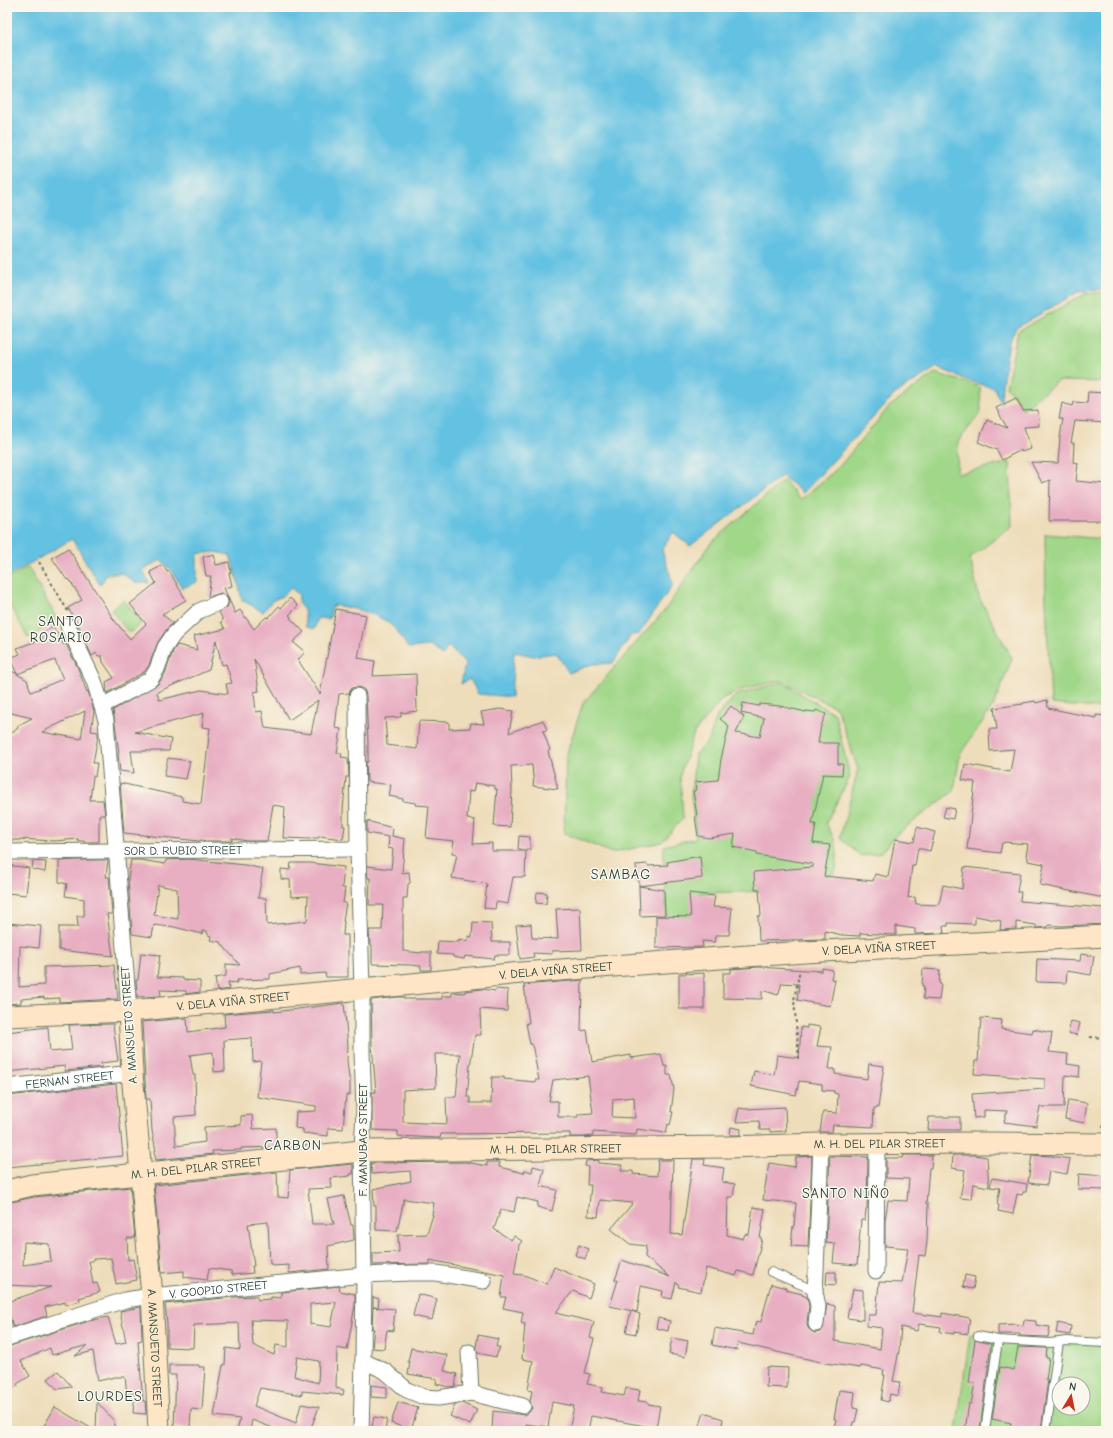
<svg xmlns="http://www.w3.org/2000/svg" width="1113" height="1438" font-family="'Comic Neue',sans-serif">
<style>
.green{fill:#a1d789;stroke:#608a5e;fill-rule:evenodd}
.water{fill:#64c1e2;stroke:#427f8b}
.building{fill:#e8afc3;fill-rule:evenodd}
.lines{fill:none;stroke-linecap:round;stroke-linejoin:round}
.lane-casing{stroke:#677563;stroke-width:10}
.street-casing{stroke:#677563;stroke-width:17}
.secondary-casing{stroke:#677563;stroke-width:23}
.path{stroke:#677563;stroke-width:2;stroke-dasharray:3 3;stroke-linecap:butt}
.lane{stroke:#fff;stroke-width:8}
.street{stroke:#fff;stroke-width:15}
.secondary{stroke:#fee5c5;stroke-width:21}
.labels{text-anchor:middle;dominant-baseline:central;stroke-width:3;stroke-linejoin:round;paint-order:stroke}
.street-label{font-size:12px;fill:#1f3d34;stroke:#fbf7ec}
.quarter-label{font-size:14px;letter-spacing:1px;fill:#1f3d34;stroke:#fbf7ec}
</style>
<rect width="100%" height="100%" fill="#fbf7ec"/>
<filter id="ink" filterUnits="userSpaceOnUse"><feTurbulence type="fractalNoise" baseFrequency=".025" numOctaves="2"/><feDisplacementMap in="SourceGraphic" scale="8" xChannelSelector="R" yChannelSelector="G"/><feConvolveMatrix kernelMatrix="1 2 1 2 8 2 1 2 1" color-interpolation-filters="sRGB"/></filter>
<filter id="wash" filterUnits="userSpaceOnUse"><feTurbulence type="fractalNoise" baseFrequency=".012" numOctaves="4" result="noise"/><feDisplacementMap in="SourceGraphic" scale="16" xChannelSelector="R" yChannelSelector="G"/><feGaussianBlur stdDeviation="0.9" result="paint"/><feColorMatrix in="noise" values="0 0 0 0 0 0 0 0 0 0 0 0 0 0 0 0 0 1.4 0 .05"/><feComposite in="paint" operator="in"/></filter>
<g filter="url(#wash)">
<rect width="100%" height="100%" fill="#eeddba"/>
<path class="green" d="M1106 292V382L1058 381 1023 409 1016 398 1006 387 1018 331 1085 294Z
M935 373 980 387 981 412 958 442 957 474 1010 462 1012 526 970 558 979 597 1012 658 994 705 960 754 954 791 898 833 880 853 861 856 840 838 858 769 837 708 780 680 744 689 723 698 694 733 680 775 683 818 662 842 612 853 564 833 566 756 583 703 665 610 710 544 784 480 800 500 839 467 889 407Z
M1045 534 1106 539V709L1051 704 1046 602Z
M28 567 58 621 28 638 7 600V579Z
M124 600 142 623 129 633 111 610Z
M781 682 835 714 850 777 826 823C836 842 840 851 835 873L774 891 700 893 701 936 668 940 664 872V846L696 838 691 796 695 754 709 740 717 716 736 695Z
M970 1334 1050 1342 1059 1337 1106 1343V1431H956ZM1059 1384H1083V1408H1059Z"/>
<path class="water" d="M7 7H1106V289L1078 292 1016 328 1009 342 1002 385 1001 403 994 388 969 381 937 367 895 394 803 493 782 476 690 546 673 532 662 550 673 584 639 634 631 635 613 663 592 664 569 673 556 653 534 656 514 652 511 697 478 694 470 679 461 684 465 664 448 646 443 655 429 646 408 648C404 642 401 635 396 630 380 612 355 609 333 605L329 619 318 618 314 629 306 627 304 610 298 603 299 595 291 588 282 596 272 601 263 612 242 600 238 582 230 555 215 552 197 554V582L182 588 172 571 161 560 143 570 149 583H135L122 573 107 574 100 585 72 539 7 577Z"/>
<g id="blocks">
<path class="building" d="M1088 392 1106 393V423L1075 421 1071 443H1074L1073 462 1078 463 1076 481 1106 484V521H1049L1050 480 1042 483 1031 462 1058 463 1060 437 1063 419H1059L1062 403 1073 406 1074 402 1087 403Z
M1016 398 1023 411 1038 410 1039 426 1024 427 1031 449 1021 452V450L1002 460 997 450 978 442 987 420 1007 428 996 408Z
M68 548 114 620 130 639 146 624 130 604 156 583 150 572 163 565 167 572 169 571 186 600 162 614 173 623 167 629 158 642 149 665 144 672 107 693 106 682 114 678 103 662 102 656H98L96 653 92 656 82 634 83 633 68 608 82 600 69 579 67 580 52 558Z
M214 554 216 565 229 562 231 572 229 573 232 586 224 588 235 613 240 610 254 629 266 617 268 618 279 606 281 608 290 598 298 606 289 615 291 617 290 618 304 632 293 642 305 652 298 660 320 694 336 609 366 615 358 658 375 661 373 676 416 674 417 711 401 713V717L385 718 387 745 417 749 419 721 449 722V729L470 728 471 723 484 724 481 712 500 709 513 711 509 733 543 720 547 730 543 731 550 750 548 751 558 789 533 786 534 777H533L532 765 511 766 512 790 510 827 494 826 497 789H495V786L475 783 473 792 469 791 467 819 475 820 473 844 492 843V851H526L525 877H513L508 904 496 902 495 909 484 908 487 884 452 878 457 854 452 853 454 841 426 838 429 806 415 805 416 803 403 801V799L389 796 391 785 367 782 366 762H368V742L366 696 365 691 362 688 357 687 352 688 349 693 339 694 335 728 341 729 337 753 342 754 341 757 348 758 349 777H346L343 809V826H345L343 839 319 836V838H311V839L283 838 285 807 273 805 267 841H247L232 838V841H209L201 840 199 841 124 833 120 783 182 797V801L201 804 210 728 202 727 204 713 135 732 171 739 169 751H131L134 773 120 771 118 753H119L113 710 158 684 165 674 173 651 177 645 197 650 194 636 225 629 221 622 223 620 219 612 227 607 229 603 228 598 225 595 221 593 208 597 211 576H206L203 557ZM216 640 222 665 226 664 232 683 226 684 228 694 201 690 159 700 157 692 209 670ZM254 659 289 720 318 700 311 734 265 728 262 711 256 712 254 692 259 691Z
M53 626 64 645 66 644 77 666 87 692 88 691 94 711 91 731 98 732V736L93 763H97L95 777 93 776 90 800H103L105 815H99V842H84V841H78V839L54 841 20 839V840H7V737L18 728 17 726 32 718 7 712V668L17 674 10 658 20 654 17 648 43 639 40 634ZM55 660 63 679 31 692 27 680 17 674ZM85 711 81 739 42 732Z
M1047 700 1048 708 1096 718V715L1106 716V828L1102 862H1106V885H1104V898L1040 885 1044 864 1028 861V857L1026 856 1028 844 1004 842V843H1002L1000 853 967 849 975 782 962 780 965 764 1010 772 1014 749 990 751 989 729H997L994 708 1023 704V703L1035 701 1036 703Z
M743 703 759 706 760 704 780 706 806 712V711L815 712 816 710 826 714 821 726 818 743H838V764H843L842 775 823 774 812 824H816L813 843 830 845 824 876 873 881 875 874 888 877 895 839 914 842 917 827 935 832 930 851 918 848 915 866H912L908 898 915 897 916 904 939 905 943 885 962 889 964 867 1020 873 1017 892H1021L1020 901 1103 908V913H1106V924L1061 926 1048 925V927L1036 928V925L1016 922V929L1000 930 1001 921 975 916V924L948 923V926H943L944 933 915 934V929L896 926V935L860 933V936L842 935 825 931V939L759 941 758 916H761L759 889H755L754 872 813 867V864L757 855V852L733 847 735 834 709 838 698 836 695 816H697L693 791 696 790 695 782 718 780 721 759 729 726 720 719 731 706 744 717 736 733 760 737 764 718 741 713Z
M168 758 190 761 186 779 164 776Z
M946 807 955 809 953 819 943 817Z
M367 821 393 828 392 836 405 839 402 873 409 872 410 883 408 884 407 898H403V951L421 953V952H431V970H421V966L410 965 372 964V945H370L369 930H382L383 905H369L370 878H368L367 866 391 869 393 849 388 848 389 837 367 833Z
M519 836 530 837V850L518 849Z
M700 856 702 878 639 886V880H637L636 865 647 864 648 866 668 865 667 862Z
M188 859 245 865 263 869 258 898H266L267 925 307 921 308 896 291 897 290 880 281 879V869L290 870 291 863H310L344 867 342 888H345L343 903H346L343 921H344L343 935H348V977H326L325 973 300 975V968L270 974V979L237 980V983L228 982 229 989 217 991 215 978 226 976V964L240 965 220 942 210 940 211 936 208 935 207 931H202V934L170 926V927L154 925 152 937 132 934 128 879 131 860H140L165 864 166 860ZM158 885 177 889 178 919 154 915Z
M76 860H108L106 877H109L112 914H107L113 956 59 950V927H78L77 916H84V899L65 896 67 884 59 882V861Z
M33 861 46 862 45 872 32 869Z
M7 865 29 868 26 895 7 893Z
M639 886 664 890 665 915 640 916Z
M537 892 547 893 546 904 536 903Z
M689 893 715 896 713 907 732 908 729 935H716L715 942 702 941 703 947 656 948V916L691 917Z
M580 908 582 950 552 951V954L533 953 534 957 520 959 516 925 531 924 532 938 558 939 556 909Z
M473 922 491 923 492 942H510V955H495L494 959 465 956 464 959 453 957V955L437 954 438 941 459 942V939L468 941V936L472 937Z
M7 923 41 926 39 948 20 946 19 987 44 985V967L114 965 118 999 59 1002V998L44 999V997L21 999V1003L7 1004Z
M141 953 160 955 157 977 183 978V980L200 981V992L186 994V991L160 990 161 996 137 997 136 980H138Z
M1081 954 1094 956 1091 975 1067 971 1066 983 1036 982 1037 959 1080 961Z
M758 967 822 971V968L833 970 831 979 835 980 830 1006 797 1000 799 984 782 983 778 995 762 990V999L723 998V973H731V969Z
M923 969 940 970 939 983 941 984 939 1000 923 999 924 986H922Z
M704 973V1009H679V974Z
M582 980 581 1031 587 1030 592 1062 631 1055V1058L661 1054 664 1066H667V1075H671L674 1089 671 1112H673L670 1125 668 1124 666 1133 637 1129 636 1135 593 1132V1136L584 1137H570V1133L441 1134 440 1138H437L398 1136V1131L372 1130V1092H376L372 1045 371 1000 398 997H404V999H442V996H452V992L465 993V991L482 989 495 991 496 989 508 990 507 1011 480 1009 481 1035H475L470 1066 467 1097H470V1103H491L492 1077H504V1079L535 1082V1080H539L532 1044H530L526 1023H529L524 985ZM435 1054H460L456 1097H446L447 1124 403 1122V1090L436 1088ZM588 1076 593 1113 578 1114V1117H558V1101H549L553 1080ZM634 1097 635 1118 612 1117 613 1099Z
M344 1003 348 1046 347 1060 349 1078H350V1095H346L343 1129 328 1128V1136L303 1133V1129L295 1128 296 1112 316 1111V1106L257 1097 261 1061 253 1062 252 1038 224 1040 225 1071 214 1072 213 1052 190 1055 193 1075H195L196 1115 174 1117 176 1146 205 1142 204 1127 241 1125V1116L252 1115 253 1129 276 1128V1147L241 1148V1150L212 1151 213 1154 156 1160 154 1151H156L152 1131 150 1099H146L142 1022 187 1018 188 1032 225 1027 224 1014 274 1010V1012Z
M981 1018 1002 1020 1001 1029 1032 1033 1033 1029 1052 1033 1049 1052 1068 1054 1067 1064 1080 1066 1079 1077 1065 1075 1064 1107H1040L1036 1126 1004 1122 1007 1111 984 1110V1117L974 1118 972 1094 1045 1089V1079L974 1074 975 1061H978Z
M1071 1021 1080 1023 1077 1035 1068 1033Z
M113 1024 118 1061 101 1063 102 1067 65 1071V1066L7 1072V1032L48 1027 50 1052 72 1050 69 1025Z
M807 1025 821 1027 817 1046 832 1047 829 1069H835V1074L867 1079 869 1064 884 1066 878 1108H874L873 1127 833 1125 832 1132H820L823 1112 837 1113 838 1094 834 1093V1091L822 1090V1084L799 1081 796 1095 751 1086 754 1071 774 1075 777 1055 799 1058 801 1027 807 1028Z
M116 1084 123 1156 7 1167V1096Z
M1068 1100 1087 1103 1084 1123 1065 1119Z
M785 1107 786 1131 770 1132V1130H760L759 1121 736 1122 739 1108 746 1109Z
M929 1117H960V1130H928Z
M731 1127 741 1129 740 1135H730Z
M904 1155H932L931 1168H929L926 1204H928L927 1242 925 1256 919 1255 912 1313 942 1317V1313L970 1318 968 1334 954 1332V1334L940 1332 941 1327 919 1324 917 1331 901 1327 899 1351 893 1381 900 1382 898 1396 890 1394 888 1402 881 1400 885 1375H883L884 1370 861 1366 860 1368 825 1363 738 1343 737 1350 712 1345 715 1328 753 1335 756 1321 761 1322 771 1284 786 1288V1290L802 1294V1295L807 1297 809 1306 807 1323 808 1328 811 1331 815 1333 819 1332 823 1329 827 1304 835 1306V1341L880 1349 882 1328 867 1326 868 1315H876L879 1282 902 1283 908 1248 885 1246V1221L888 1200 907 1201 909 1179 886 1178V1158H903Z
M953 1155H974L987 1157 989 1187 973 1184 971 1199 960 1198 965 1170 952 1168Z
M1032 1155 1051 1156 1070 1159 1067 1174 1049 1171 1047 1185 1028 1183Z
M812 1156 808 1247 791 1246 793 1226H794L796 1203 763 1200 769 1163 795 1167 796 1157Z
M830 1156 868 1157 867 1209H866L865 1220H861L857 1265 833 1263 835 1244 826 1243Z
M693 1159H705L704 1165 724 1168 722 1182 735 1184 733 1197H728L727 1235 743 1239 745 1234 749 1235 753 1207 765 1209 760 1238 762 1239 753 1275 738 1271 736 1276 706 1268 701 1292 678 1287 679 1285 676 1282 672 1299 662 1297 663 1291 641 1286 637 1312 610 1306 618 1280H615L622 1260 670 1277 645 1257 646 1246 630 1244 611 1229 633 1203 600 1200 598 1217 588 1216 591 1185H587L588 1167 585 1166 586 1161 599 1160 598 1163 622 1165 621 1171H633V1174L657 1176 658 1160H673L671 1234 682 1235Z
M466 1162 487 1166V1162H500L499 1167 524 1173 525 1170 532 1172 533 1166 544 1169 540 1186 557 1190 552 1211 537 1207 538 1202 517 1197 514 1212 501 1209 494 1229 511 1240 514 1236 522 1241 519 1245 514 1274 524 1275 547 1284 554 1267 594 1284 589 1298 573 1291 555 1313 594 1322 590 1338 594 1339 585 1373 590 1374 587 1384 603 1387 602 1392 624 1396 626 1388 640 1390 638 1401 648 1402V1404L660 1406 656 1428 591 1416 588 1431H569L574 1406 552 1402 548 1427 526 1424 525 1430 523 1429 522 1431H492L493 1411 525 1415 529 1412 532 1408 530 1401 532 1391 528 1390 533 1361 522 1359 525 1324 521 1323 523 1312 503 1308 506 1297H501L504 1275 430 1260V1264L373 1265V1253L399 1252 398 1235 427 1234 433 1215H432L434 1203 404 1199 397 1231 376 1230V1206H374L373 1189 411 1181 410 1171 372 1174 371 1163Z
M353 1164V1174H350V1176L331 1178 332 1188 308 1189 312 1224H334L328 1199 344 1196 351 1225H353L354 1240 328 1246 329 1269 289 1273V1265L272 1266V1264H270L268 1222 248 1224 254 1266H252L253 1273 232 1275 231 1271 209 1268 207 1280 184 1277V1271L162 1273 154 1185 277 1172 278 1197 288 1198 290 1170Z
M1079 1174 1106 1176V1190L1078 1189Z
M992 1178 1027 1184 1026 1192H1023L1022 1195 1017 1194 1013 1214 998 1211 999 1205 997 1204 1000 1188 990 1187Z
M130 1187 135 1238H127L128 1260 133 1259 137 1280 116 1284 111 1258 93 1259V1261H89L93 1284 97 1283 100 1292 79 1298 80 1301 65 1305V1302L45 1307 47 1316 13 1327 10 1316 7 1317V1302L51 1287 7 1285V1203L34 1197ZM24 1242 49 1244 51 1261 23 1265Z
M579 1245 589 1249 585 1259 575 1255Z
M827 1272H836V1285L826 1284Z
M965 1275 975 1277 973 1289 963 1287Z
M339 1286 340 1291 355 1294V1305L347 1350 337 1348 336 1388 344 1390 343 1395 302 1391V1395L260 1388 254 1406 296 1423 301 1404 319 1407 310 1430 314 1431H272L273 1428 252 1420 250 1431H237L240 1419 214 1416 223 1365H225L226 1348 240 1350 239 1323 194 1325 193 1348 167 1347V1323L165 1304 233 1297 256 1296 258 1300 271 1299V1297L281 1298V1292ZM336 1302 331 1327 310 1324V1304ZM251 1320 288 1321V1347L276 1345 274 1355 253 1345ZM297 1357 319 1361 318 1383 294 1376Z
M853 1289 863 1290V1320L847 1318Z
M418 1294 437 1299 432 1320 413 1316Z
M373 1297 379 1299 378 1308 373 1307Z
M141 1307 142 1340 138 1341 143 1401H145L146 1414 133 1413 135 1393 127 1394 125 1377H115L98 1381 93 1351 75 1356 88 1345 52 1355 50 1348 21 1361 30 1376 17 1384 18 1386 7 1390V1347L89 1321 108 1317 116 1344 126 1342 120 1311Z
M373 1307 395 1309 393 1331 387 1330 384 1349 372 1348 374 1329H372Z
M631 1311 640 1314 636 1334 626 1332Z
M658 1318 670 1321 668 1331 656 1328Z
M1024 1320 1036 1321V1325L1050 1327 1048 1337 1020 1336V1334H998V1325L1015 1324 1023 1326Z
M1058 1323 1071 1326 1070 1335 1056 1333Z
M478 1335 498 1339 496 1347H500L496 1357 478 1353 476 1347Z
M672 1338 688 1341 685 1357 669 1354Z
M975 1340 991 1344 980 1431H965L969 1403 971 1404 975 1383H969Z
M1018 1347 1047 1348 1046 1358H1049L1046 1380H1048L1041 1430 1026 1429V1431H1023L1010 1429 1011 1423 992 1419 1000 1367 1014 1370Z
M411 1348 447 1355 444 1371 457 1374 455 1386 449 1387 436 1384 437 1379 408 1374 410 1362H408Z
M169 1365H199V1367H205L202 1410 191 1409 190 1428 174 1427 176 1375H169Z
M767 1367 788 1368 787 1388 766 1387Z
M58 1371 72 1387 57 1389 48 1379Z
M371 1385 387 1387V1398L371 1397Z
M839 1390 855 1392 853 1408 858 1409 855 1422H853L851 1431H833L836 1419H834Z
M97 1402 114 1421V1431H96Z
M398 1402 418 1408 411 1430 391 1423Z
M462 1403 477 1410 470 1425 450 1416 455 1405Z
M55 1407 70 1416 96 1431H66L60 1427 58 1431H41Z
M704 1413 723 1419 721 1431H698Z
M374 1417 387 1419 385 1431H371Z"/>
</g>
</g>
<g filter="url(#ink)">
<use href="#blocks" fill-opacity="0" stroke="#677563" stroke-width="1"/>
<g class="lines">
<defs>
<path id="lane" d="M771 1272 809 1288 815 1292
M978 1336 998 1340 1050 1343 1067 1341 1106 1343
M985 1431 998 1340
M1046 1431 1059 1342"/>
<g id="street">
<path d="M68 626 94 681 106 720 129 1011"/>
<path d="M357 696 358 849 362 989V1052L364 1110 362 1151 364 1275 363 1361 361 1431"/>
<path d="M102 706 132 690 151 679 157 669 165 647 174 634 199 611 220 602"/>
<path id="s1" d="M7 852 358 849"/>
<path id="s2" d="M7 1087 132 1073"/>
<path d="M876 1271 877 1144"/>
<path d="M816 1324 818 1306 815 1292 816 1271 821 1144"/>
<path id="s3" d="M7 1338 125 1300 152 1296 364 1275 410 1273H436L484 1281"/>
<path d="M469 1352 471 1393"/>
<path d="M363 1361 385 1371 407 1390 424 1397 438 1398 471 1393 523 1406"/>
</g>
<g id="secondary">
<path id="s4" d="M129 1011 132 1073 152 1296 159 1431"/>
<path id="s5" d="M7 1016 129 1011 362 989 521 973 692 960 805 952 1106 936"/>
<path id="s6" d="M7 1191 32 1185 362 1151 727 1147 821 1144 982 1143 1106 1144"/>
</g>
</defs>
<use href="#lane" class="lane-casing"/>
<use href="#street" class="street-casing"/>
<use href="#secondary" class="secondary-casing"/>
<path class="path" d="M39 562 69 613
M1090 1037 1106 1038
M799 1059 794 1000 800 969
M1103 1128 1106 1116"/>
<use href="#lane" class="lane"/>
<use href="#street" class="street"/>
<use href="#secondary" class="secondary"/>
</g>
</g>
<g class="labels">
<g class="street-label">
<text stroke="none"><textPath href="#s1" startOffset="176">SOR D. RUBIO STREET</textPath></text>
<text stroke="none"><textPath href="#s5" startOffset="875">V. DELA VIÑA STREET</textPath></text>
<text stroke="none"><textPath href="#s5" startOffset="551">V. DELA VIÑA STREET</textPath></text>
<text stroke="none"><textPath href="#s5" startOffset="227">V. DELA VIÑA STREET</textPath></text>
<text transform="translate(129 1025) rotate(-94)">A. MANSUETO STREET</text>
<text stroke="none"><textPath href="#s2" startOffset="63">FERNAN STREET</textPath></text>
<text transform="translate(363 1140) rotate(-90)">F. MANUBAG STREET</text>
<text stroke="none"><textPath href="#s6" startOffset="875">M. H. DEL PILAR STREET</textPath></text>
<text stroke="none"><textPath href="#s6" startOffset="551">M. H. DEL PILAR STREET</textPath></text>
<text stroke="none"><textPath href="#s6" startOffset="191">M. H. DEL PILAR STREET</textPath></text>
<text stroke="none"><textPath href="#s3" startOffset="218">V. GOOPIO STREET</textPath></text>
<text stroke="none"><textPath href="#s4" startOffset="338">A. MANSUETO STREET</textPath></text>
</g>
<g class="quarter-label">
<text x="61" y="621">SANTO<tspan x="61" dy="16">ROSARIO</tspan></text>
<text x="621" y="874">SAMBAG</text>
<text x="293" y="1145">CARBON</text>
<text x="846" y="1193">SANTO NIÑO</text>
<text x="110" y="1396">LOURDES</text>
</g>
</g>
<rect width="1113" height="1438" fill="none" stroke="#fbf7ec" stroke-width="24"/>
<g transform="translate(1071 1396) rotate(10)"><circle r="19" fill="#fbf7ec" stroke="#a3ada2"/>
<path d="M0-3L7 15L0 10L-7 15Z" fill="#c8321e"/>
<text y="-6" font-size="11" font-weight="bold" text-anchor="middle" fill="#1f3d34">N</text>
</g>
</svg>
